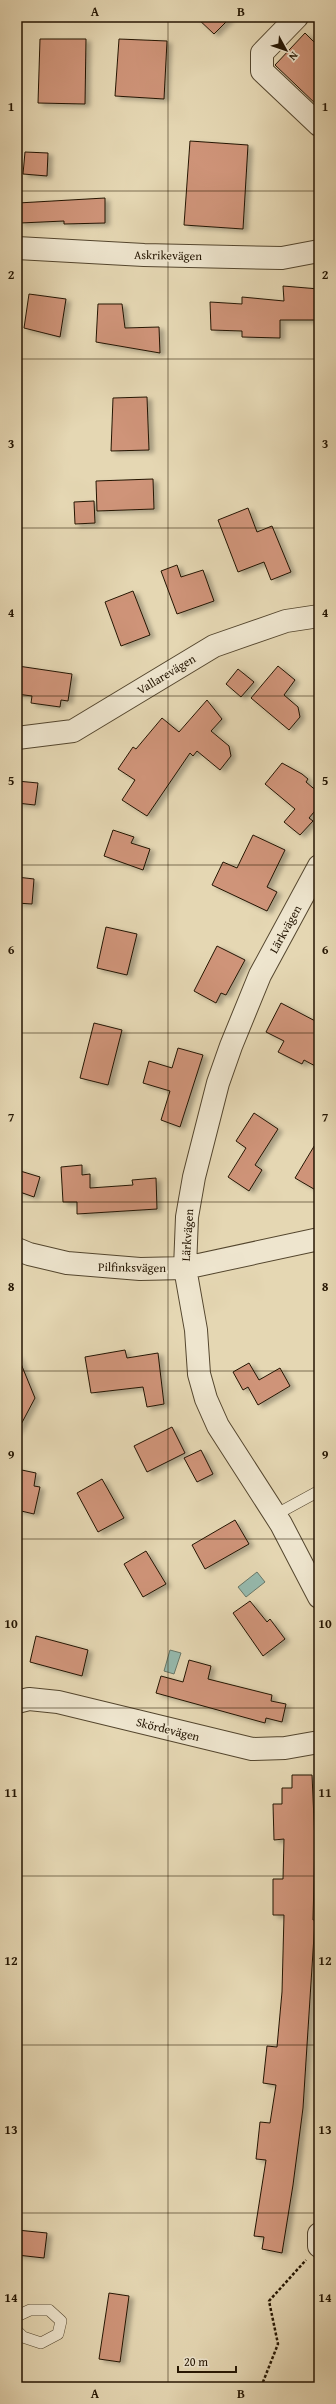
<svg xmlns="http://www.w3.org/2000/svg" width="336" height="2404" font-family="'Gentium Book Plus',serif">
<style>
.water{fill:#96baae;stroke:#687869}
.building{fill:#cf9479;stroke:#241502;filter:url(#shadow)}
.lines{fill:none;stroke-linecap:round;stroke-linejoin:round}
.lane-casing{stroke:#54462e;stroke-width:12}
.street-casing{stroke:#54462e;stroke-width:24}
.path{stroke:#241502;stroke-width:2.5;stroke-dasharray:3 2;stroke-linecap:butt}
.lane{stroke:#eee5ce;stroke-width:11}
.street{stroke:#eee5ce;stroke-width:22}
.grid{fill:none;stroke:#241502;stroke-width:1;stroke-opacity:0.55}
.labels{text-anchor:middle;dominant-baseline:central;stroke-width:4;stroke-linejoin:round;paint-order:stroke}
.street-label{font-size:12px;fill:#241502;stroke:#eee5ce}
.neatline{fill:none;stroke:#241502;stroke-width:1.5}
.grid-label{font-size:13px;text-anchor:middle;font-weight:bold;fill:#241502}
</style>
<defs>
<filter id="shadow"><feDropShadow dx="4.5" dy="2.5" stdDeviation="2" flood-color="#0004"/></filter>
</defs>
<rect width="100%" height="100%" fill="#e5d7b3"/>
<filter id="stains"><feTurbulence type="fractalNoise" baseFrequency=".005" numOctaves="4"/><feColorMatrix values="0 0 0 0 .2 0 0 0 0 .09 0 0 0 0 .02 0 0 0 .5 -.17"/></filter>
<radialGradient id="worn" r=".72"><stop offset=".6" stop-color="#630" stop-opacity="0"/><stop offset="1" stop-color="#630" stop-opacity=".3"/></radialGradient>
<path class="water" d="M257 1572 265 1582 246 1597 238 1587Z
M170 1650 181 1653 174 1674 164 1671Z"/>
<path class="building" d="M196 17H231L214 34Z
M305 33 319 47V107L275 65Z
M40 39H86L85 104 38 103Z
M119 39 167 41 164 99 115 96Z
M190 141 248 145 243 229 184 225Z
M25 152 48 153 47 176 23 174Z
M105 198V223L64 224V221L20 223 18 203Z
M283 286 319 289V320H280V338L242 337V331L211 330 210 302 242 304V297L284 301Z
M29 294 66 299 60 337 24 328Z
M98 304H122L125 328 159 327 160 353 96 342Z
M147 397 149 450 111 451 113 398Z
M153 479 154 509 97 511 96 481Z
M94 501 95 523 75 524 74 502Z
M248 508 257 532 272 526 291 572 271 580 264 562 238 572 218 520Z
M177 565 181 577 203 570 214 601 177 614 161 571Z
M133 591 150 635 121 646 105 602Z
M18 666 72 674 68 701 61 700 60 707 31 703 32 696 17 694Z
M278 666 295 680 284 695 298 707 300 717 289 730 251 698Z
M238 669 254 682 241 697 226 684Z
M207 700 222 719 211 731 229 746 231 756 220 770 197 751 193 756 190 753 147 816 122 800 135 780 118 769 133 747 136 749 162 718 179 732Z
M282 763 302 774 308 779 306 782 319 793V806L309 818 313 821 300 835 284 822 295 809 265 784Z
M17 781 38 783 35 805 17 803Z
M113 830 134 837 131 843 150 849 143 870 104 856Z
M253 835 285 850 267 887 277 892 267 911 212 885 223 862 237 868Z
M17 877 34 879 32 904 17 903Z
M106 927 137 934 127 975 97 968Z
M217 946 245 960 226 995 221 993 216 1003 194 991Z
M281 1003 319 1023V1068L304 1060 302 1064 278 1052 284 1041 266 1032Z
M94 1023 122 1030 108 1085 80 1078Z
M178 1048 203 1055 180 1127 161 1120 170 1091 143 1083 149 1061 172 1068Z
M254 1113 278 1129 255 1165 262 1170 249 1191 228 1177 246 1148 236 1141Z
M319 1138V1192L295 1178Z
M82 1165V1175L90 1174V1188L133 1185 132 1180 156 1178 157 1209 77 1214V1202H63L61 1167Z
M17 1170 40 1177 34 1197 17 1191Z
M125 1350 127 1358 158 1353 164 1404 147 1407 143 1387 91 1393 85 1357Z
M17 1354 35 1398 17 1432Z
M249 1363 259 1380 280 1368 290 1386 258 1405 248 1387 243 1390 233 1372Z
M172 1427 185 1453 147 1472 134 1446Z
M201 1450 213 1474 197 1482 184 1458Z
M17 1469 36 1473 34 1486 40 1487 34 1514 17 1510Z
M102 1479 124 1518 98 1532 77 1493Z
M235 1520 249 1544 205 1569 192 1545Z
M146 1551 166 1584 143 1597 124 1564Z
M250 1601 267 1622 270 1619 285 1639 263 1656 233 1613Z
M36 1636 88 1650 82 1676 30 1662Z
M189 1660 211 1666 208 1679 272 1695 271 1701 286 1704 282 1722 266 1718 265 1723 156 1693 161 1676 183 1682Z
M292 1775H312L315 1842 313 1920H315L303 2108 293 2185 282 2253 262 2249 264 2237 254 2236 266 2160 256 2159 260 2122 270 2123 276 2085 263 2083 267 2046 277 2047 282 1992 284 1915H273V1879H283L284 1839 274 1840 273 1804H282V1788H292Z
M17 2230 47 2233 44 2258 17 2255Z
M109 2293 129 2296 120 2362 99 2359Z"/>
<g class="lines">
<defs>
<path id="lane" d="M275 1515 319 1491
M17 2316 30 2310H49L61 2321 58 2334 41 2343 23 2337 17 2331"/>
<path id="street" d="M297 17 262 53V71L319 125
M17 248 144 255 282 258 319 251
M17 738 73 731 214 646 286 621 319 616
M319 866 260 975 231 1046 218 1083 194 1177 187 1217 185 1268 196 1330 199 1374 206 1399 218 1426 281 1524 319 1597
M17 1249 29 1254 67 1263 140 1269 185 1268 319 1239
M17 1702 29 1699 58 1702 252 1749 285 1748 319 1742
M319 2234V2246"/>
</defs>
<use href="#lane" class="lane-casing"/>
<use href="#street" class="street-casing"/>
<path class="path" d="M261 2387 278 2344 269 2301 306 2260"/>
<use href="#lane" class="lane"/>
<use href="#street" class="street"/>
</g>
<path class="grid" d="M168 17V2387M17 191H319M17 359H319M17 528H319M17 696H319M17 865H319M17 1033H319M17 1202H319M17 1371H319M17 1539H319M17 1708H319M17 1876H319M17 2045H319M17 2213H319"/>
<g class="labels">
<g class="street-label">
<text transform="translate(168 255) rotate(1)">Askrikevägen</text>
<text transform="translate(166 674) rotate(-31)">Vallarevägen</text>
<text transform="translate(285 929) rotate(-61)">Lärkvägen</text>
<text transform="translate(187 1235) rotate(-86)">Lärkvägen</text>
<text transform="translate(132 1267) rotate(1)">Pilfinksvägen</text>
<text transform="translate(168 1729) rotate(14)">Skördevägen</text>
</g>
</g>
<rect width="336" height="2404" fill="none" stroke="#e5d7b3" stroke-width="44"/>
<g transform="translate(286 50) rotate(130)" stroke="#eee5ce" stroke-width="3" paint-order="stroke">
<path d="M0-3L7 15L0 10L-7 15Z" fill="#241502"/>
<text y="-6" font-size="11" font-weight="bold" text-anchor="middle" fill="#241502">N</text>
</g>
<path d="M178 2366v6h58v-6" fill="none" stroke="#241502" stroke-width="2"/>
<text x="184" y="2366" font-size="12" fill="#241502" stroke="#eee5ce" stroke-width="3" paint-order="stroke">20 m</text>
<rect x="22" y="22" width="292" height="2360" class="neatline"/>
<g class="grid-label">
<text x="95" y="16">A</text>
<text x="241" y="16">B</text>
<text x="11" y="111">1</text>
<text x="325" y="111">1</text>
<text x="11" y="279">2</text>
<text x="325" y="279">2</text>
<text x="11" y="448">3</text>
<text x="325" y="448">3</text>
<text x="11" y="617">4</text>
<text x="325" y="617">4</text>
<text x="11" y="785">5</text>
<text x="325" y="785">5</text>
<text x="11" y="954">6</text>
<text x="325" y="954">6</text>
<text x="11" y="1122">7</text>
<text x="325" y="1122">7</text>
<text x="11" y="1291">8</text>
<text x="325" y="1291">8</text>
<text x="11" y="1459">9</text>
<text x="325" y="1459">9</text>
<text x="11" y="1628">10</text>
<text x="325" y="1628">10</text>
<text x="11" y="1797">11</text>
<text x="325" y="1797">11</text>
<text x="11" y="1965">12</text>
<text x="325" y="1965">12</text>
<text x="11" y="2134">13</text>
<text x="325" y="2134">13</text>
<text x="11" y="2302">14</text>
<text x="325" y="2302">14</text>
<text x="95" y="2398">A</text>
<text x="241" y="2398">B</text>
</g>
<rect width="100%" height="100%" filter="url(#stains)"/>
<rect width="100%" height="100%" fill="url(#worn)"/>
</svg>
